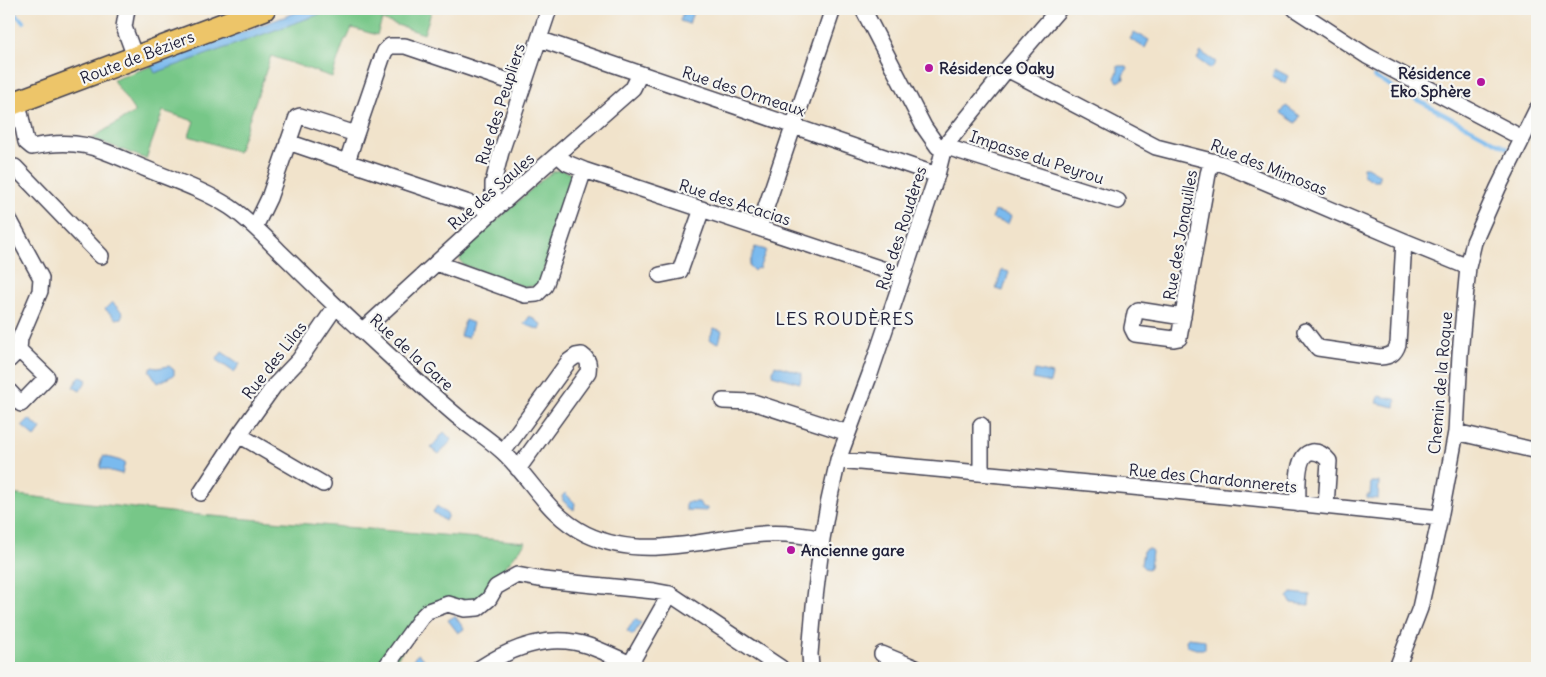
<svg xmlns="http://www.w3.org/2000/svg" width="1546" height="677" font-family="Delius,sans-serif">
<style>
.grass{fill:#77c788;stroke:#4c7462}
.water{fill:#7abaee;stroke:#4e6e94}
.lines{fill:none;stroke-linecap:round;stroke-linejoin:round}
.stream{stroke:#7abaee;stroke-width:4}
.street-casing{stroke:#413f51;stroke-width:18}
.primary-casing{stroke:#413f51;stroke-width:25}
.street{stroke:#fff;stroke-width:15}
.primary{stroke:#edc569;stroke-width:22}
.poi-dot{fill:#b5179e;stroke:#f6f6f2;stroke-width:2}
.labels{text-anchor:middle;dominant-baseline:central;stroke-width:4.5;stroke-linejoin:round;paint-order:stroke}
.street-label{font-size:16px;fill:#22223b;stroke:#f6f6f2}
.poi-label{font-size:16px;font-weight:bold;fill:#22223b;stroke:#f6f6f2;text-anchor:start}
.neighbourhood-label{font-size:18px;letter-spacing:1px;fill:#22223b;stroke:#f6f6f2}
</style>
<rect width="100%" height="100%" fill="#f6f6f2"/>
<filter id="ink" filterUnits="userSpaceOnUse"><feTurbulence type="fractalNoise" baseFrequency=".02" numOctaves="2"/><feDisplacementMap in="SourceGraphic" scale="10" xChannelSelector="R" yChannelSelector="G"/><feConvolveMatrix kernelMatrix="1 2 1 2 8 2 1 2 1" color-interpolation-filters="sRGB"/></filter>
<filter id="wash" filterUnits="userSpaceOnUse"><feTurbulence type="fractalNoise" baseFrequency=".0096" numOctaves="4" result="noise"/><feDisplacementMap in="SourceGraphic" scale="20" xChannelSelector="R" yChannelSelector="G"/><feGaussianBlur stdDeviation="1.12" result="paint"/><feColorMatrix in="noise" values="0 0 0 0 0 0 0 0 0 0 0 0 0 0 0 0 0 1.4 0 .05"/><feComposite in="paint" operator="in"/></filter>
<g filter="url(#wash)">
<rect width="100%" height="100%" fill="#f1e3cb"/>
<path class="grass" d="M309 9H432L424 34 382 20 377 35 352 28 347 39H345L332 77 271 56 238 152 189 136 194 121 163 111 146 159 92 138 135 112 113 80Z
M563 170 570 173 572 181 540 282 536 286 525 287 463 265 459 257 464 250 545 177 555 171Z
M9 494 188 514 526 542 506 566 483 601 474 604 438 601 390 668H9Z"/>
<path class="water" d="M306 9H334L155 73 151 65Z
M684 9H694L689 24 680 21Z
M1134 32 1149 40 1145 48 1130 39Z
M1201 52 1216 62 1211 69 1197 59Z
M1118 66H1127L1128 68 1123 75 1124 79 1118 82 1115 78 1118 71Z
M1275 69 1288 76 1285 83 1272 76Z
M1286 106 1300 116 1296 123 1281 113Z
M1363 167H1367L1379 174V181H1374L1363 175Z
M995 211 1011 216 1008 224 992 219Z
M755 247 766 250 759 269 757 268 754 271 749 266Z
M1002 270 1009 272 1003 291 996 289Z
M112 302 123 313 121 318 116 319 105 309Z
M530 316 542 325 540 330 524 324Z
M465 320 473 323 468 338 460 336Z
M714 328 722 331 719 343 709 340Z
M222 352 240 364 234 372 216 360Z
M775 365 802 373 800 383 772 375Z
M169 366 174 370V375L158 383 149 370 152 367 157 368Z
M1035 370 1052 374 1050 383 1033 379Z
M80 376 87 380 80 391 73 387Z
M1379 396 1395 399 1396 401 1395 407 1377 403Z
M29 419 41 429 35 437 22 426Z
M444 432 452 440 439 454 431 448Z
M103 456 125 462 122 474 100 468Z
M1371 482H1379L1378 499 1367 498V495H1370Z
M565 493 575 503 574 510 563 501 562 496Z
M686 502H699L702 507 707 508V511L686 510Z
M437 506 448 515 445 521 433 512Z
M1146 549H1150L1152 552 1150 567 1148 569 1144 568 1141 565 1143 551Z
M1292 593 1310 595 1309 605 1291 603 1288 597Z
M455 616 464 629 458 633 448 620Z
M635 619 641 623 633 635 627 631Z
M1188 638 1205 640V649H1196L1187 646 1186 640Z
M418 654 430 665 427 668H420L412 660Z"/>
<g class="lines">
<path class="stream" d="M9 9 24 22
M1374 77 1507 148"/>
</g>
</g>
<g filter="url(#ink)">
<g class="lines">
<defs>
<path id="street" d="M127 9 124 27 135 57
M863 9 924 127 938 147 953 149 1118 201
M1295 9 1367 56 1522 138
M539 39 937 175
M1007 69 1156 147 1223 164 1404 241 1468 267
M18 102 26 142 32 147
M356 134 382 58 385 51 390 46H405L523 86
M32 147C81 137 100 149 144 168 173 180 204 190 230 207 248 219 264 236 279 251 308 279 337 308 367 335 397 363 427 391 458 417 473 429 489 439 503 452 532 479 547 515 586 534 640 560 696 541 752 535 776 532 799 534 822 539
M558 155 567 163 584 170 903 276
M347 162 493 211V183L501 152 549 9
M15 167 101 256
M9 219 41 278 40 291 20 338 19 350 9 360
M255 227 269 198 297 117 300 116 356 134 347 162 288 142
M759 228 833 9
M436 263 525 295 537 294 545 286 584 170
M660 275 680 271 702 209
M1183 317 1138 310 1135 313 1132 328 1135 334 1174 339 1179 338 1208 174 1212 161
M362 331 493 211 633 88 640 74
M1305 331 1318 348 1380 357C1390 356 1395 354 1398 344L1404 241
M9 391 21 404 47 377 19 350
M723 401 753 402 848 433
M981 425V473
M1456 432 1537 451
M239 435 323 484
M503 452 569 361 576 356 582 355C589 360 589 364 588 372L518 469
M838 460 1175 491 1440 518
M201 493 239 435 274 386 299 360 336 306
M1298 504C1298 490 1295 455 1311 452 1319 451 1324 455 1329 461L1326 506
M882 654 916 668
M385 668 421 618 428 611 448 604 465 609 478 608 489 599 496 587 517 575 544 580 654 591 670 594 781 668
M480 668C511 648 550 632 589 646 603 651 617 658 631 664
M628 668 670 594
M811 668 810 654 814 606 822 539 828 505 838 460 870 374 903 276 937 175 944 147 1007 69 1059 9
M1397 668 1420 608 1440 518 1456 432 1460 354 1468 267 1474 242 1498 188 1537 109"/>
<path id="primary" d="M9 105 264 9"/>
</defs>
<use href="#street" class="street-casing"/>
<use href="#primary" class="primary-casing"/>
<use href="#street" class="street"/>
<use href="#primary" class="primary"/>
</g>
</g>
<g class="poi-dot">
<circle cx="929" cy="68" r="5"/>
<circle cx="1481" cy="82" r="5"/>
<circle cx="791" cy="550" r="5"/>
</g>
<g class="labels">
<g class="street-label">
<text transform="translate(137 57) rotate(-21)">Route de Béziers</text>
<text transform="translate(744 91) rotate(18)">Rue des Ormeaux</text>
<text transform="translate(500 104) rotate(-72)">Rue des Peupliers</text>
<text transform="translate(1037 157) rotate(18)">Impasse du Peyrou</text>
<text transform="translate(1269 167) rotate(22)">Rue des Mimosas</text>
<text transform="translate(491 191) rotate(-41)">Rue des Saules</text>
<text transform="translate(735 202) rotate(18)">Rue des Acacias</text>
<text transform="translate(901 228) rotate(-72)">Rue des Roudères</text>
<text transform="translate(1180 235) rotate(-80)">Rue des Jonquilles</text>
<text transform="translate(412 352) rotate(42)">Rue de la Gare</text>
<text transform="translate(274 360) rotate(-52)">Rue des Lilas</text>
<text transform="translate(1440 383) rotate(-85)">Chemin de la Roque</text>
<text transform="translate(1213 478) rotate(6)">Rue des Chardonnerets</text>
</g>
<g class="poi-label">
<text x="939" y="68">Résidence Oaky</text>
<text x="1471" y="73" text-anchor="end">Résidence<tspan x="1471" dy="18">Eko Sphère</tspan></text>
<text x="801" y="550">Ancienne gare</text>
</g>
<g class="neighbourhood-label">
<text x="845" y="318">LES ROUDÈRES</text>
</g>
</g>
<rect width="1546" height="677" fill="none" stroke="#f6f6f2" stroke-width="30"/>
</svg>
